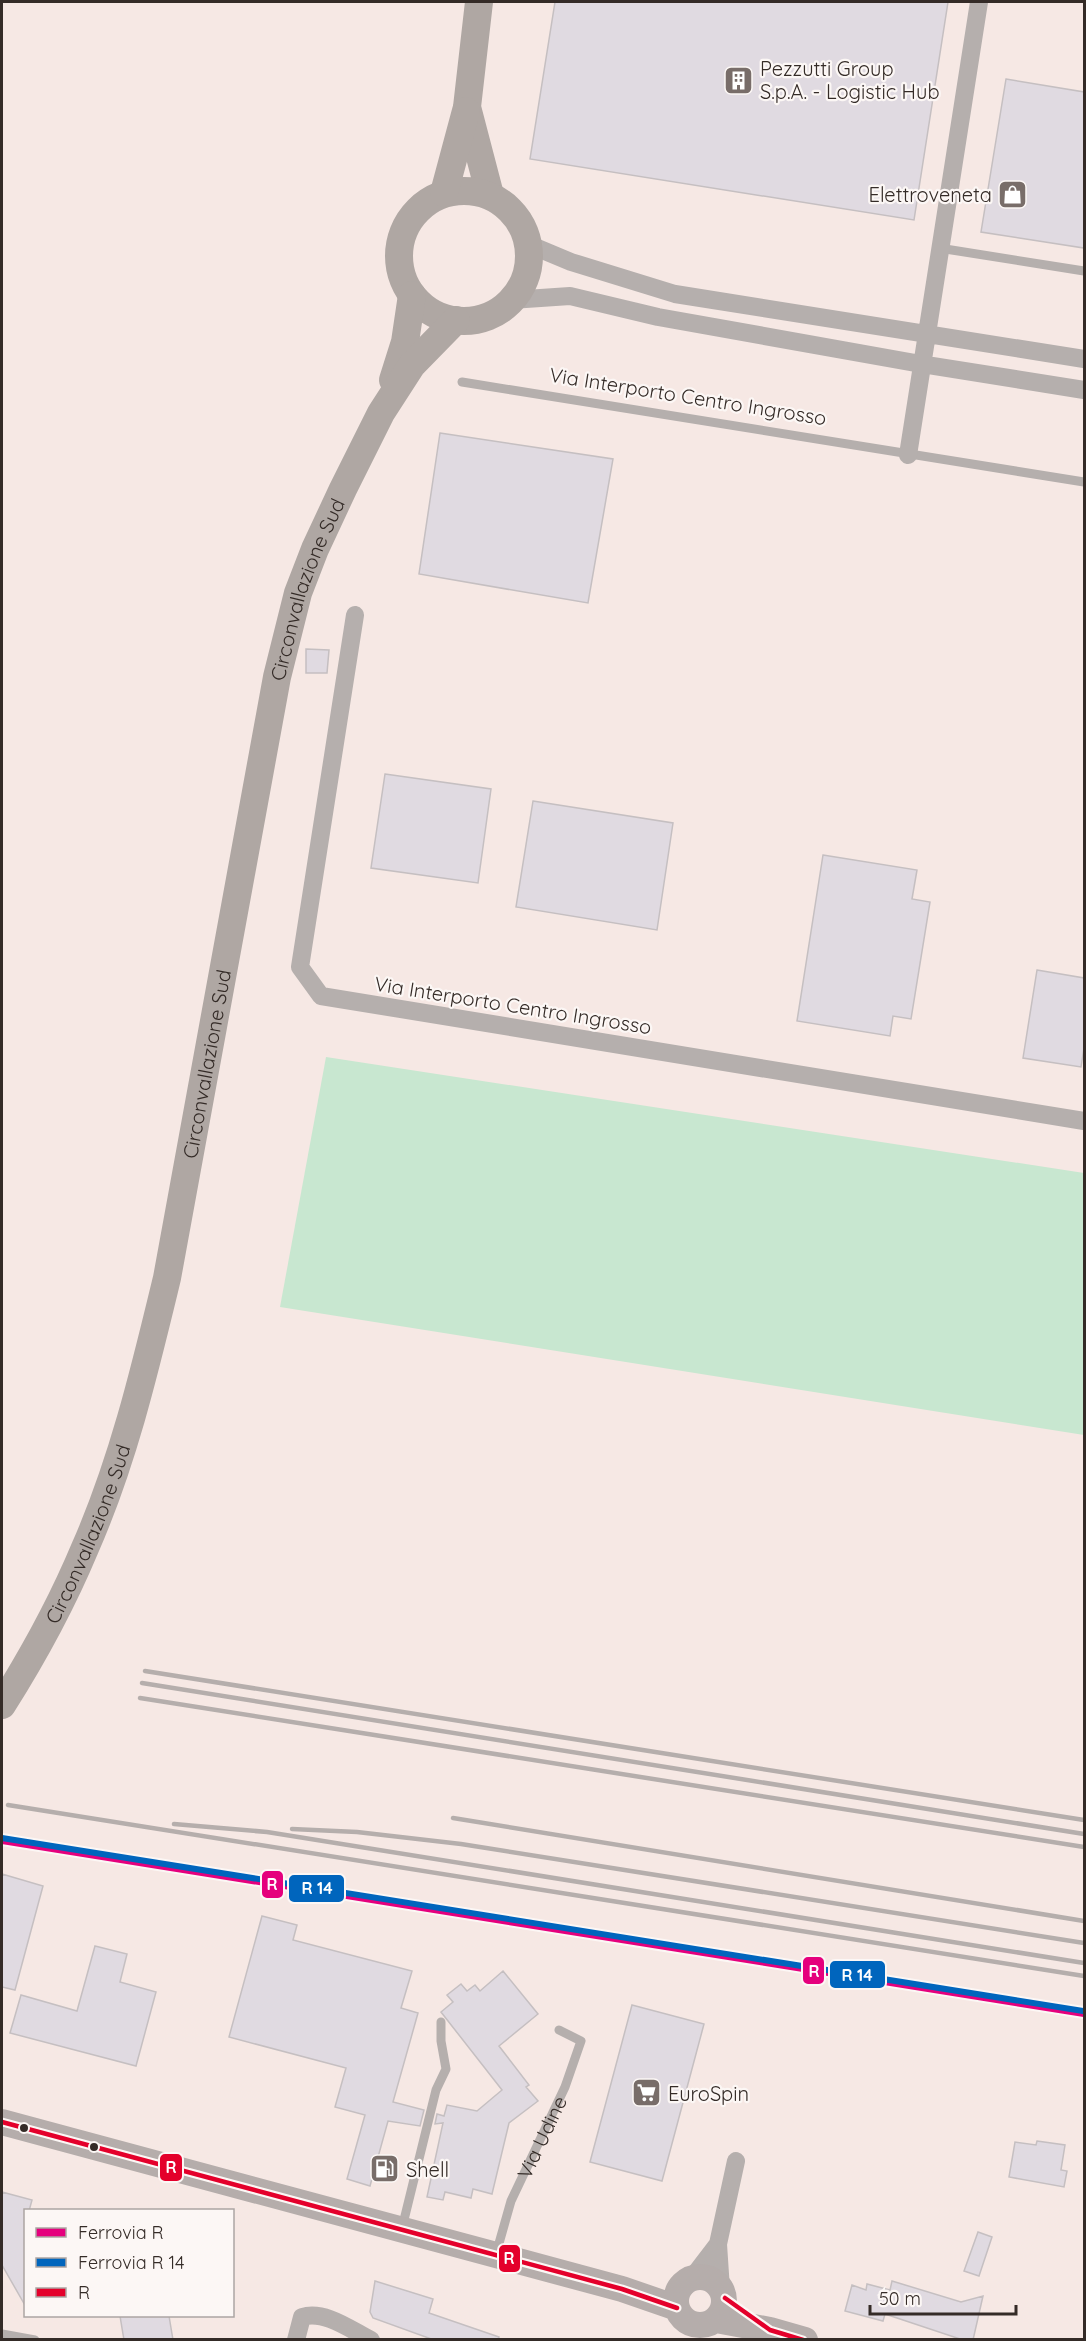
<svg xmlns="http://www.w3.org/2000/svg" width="1086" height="2341" font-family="Quicksand,sans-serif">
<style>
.green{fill:#c8e7d0}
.building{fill:#e0dae1;stroke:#c5bfc1;stroke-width:1.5}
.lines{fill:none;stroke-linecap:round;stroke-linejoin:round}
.service{stroke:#b5afad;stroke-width:9}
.minor{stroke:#b5afad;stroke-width:18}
.secondary{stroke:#b5adab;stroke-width:26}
.primary{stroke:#afa7a3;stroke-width:28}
.rail{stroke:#b5aeac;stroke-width:4.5}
.bus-1-casing{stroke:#fcf7f5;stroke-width:9}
.bus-1{stroke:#e4002b;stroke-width:4.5}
.rail-1-casing{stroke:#fcf7f5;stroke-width:10}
.rail-2-casing{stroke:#fcf7f5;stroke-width:10}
.rail-1{stroke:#e5007d;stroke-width:6}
.rail-2{stroke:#0065bd;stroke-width:6}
.bus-dot{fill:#342b27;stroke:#fcf7f5;stroke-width:2}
.labels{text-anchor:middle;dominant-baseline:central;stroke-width:4.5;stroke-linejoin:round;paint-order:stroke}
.poi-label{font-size:20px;fill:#342b27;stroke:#fcf7f5;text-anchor:start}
.street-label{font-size:20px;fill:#342b27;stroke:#fcf7f5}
.line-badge{stroke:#fcf7f5;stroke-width:2}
.badge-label{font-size:16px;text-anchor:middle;font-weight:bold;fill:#fff}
</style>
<rect width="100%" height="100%" fill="#f6e8e4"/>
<path class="green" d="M326 1057 1084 1173V1435L280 1307Z"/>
<path class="building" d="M555 2H948L914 220 530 159Z
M1006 79 1084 92V248L981 232Z
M440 433 613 459 588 603 419 574Z
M306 649 329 650 327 673H306Z
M385 774 491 789 478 883 371 868Z
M533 801 673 823 657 930 516 907Z
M823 855 917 870 912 899 930 902 911 1019 893 1016 890 1036 797 1021Z
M1037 970 1084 978V1048L1081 1067 1023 1058Z
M2 1874 43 1886 15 1990 2 1987Z
M262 1916 297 1925 293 1940 412 1971 401 2008 418 2013 393 2102 424 2110 420 2126 388 2121 370 2186 347 2179 365 2115 335 2107 346 2068 229 2037Z
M95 1946 127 1954 120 1982 156 1992 136 2066 10 2033 21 1995 77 2011Z
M503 1971 538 2014 499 2046 529 2085 526 2087 538 2101 509 2123 492 2194 473 2189 471 2198 445 2192 443 2200 427 2197 443 2123 435 2124 437 2114 444 2116 447 2105 477 2111 502 2090 441 2012 453 2002 447 1995 461 1984 467 1991 475 1985 480 1991Z
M632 2005 704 2024 662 2181 590 2162Z
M1037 2141 1065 2145 1061 2170 1067 2171 1064 2187 1009 2177 1015 2142 1036 2145Z
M2 2192 32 2200 29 2211H26V2307L2 2265Z
M978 2232 992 2237 979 2276 964 2271Z
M375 2281 433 2299 429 2313 499 2337 498 2340H434L373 2318 370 2312Z
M892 2281 961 2302 983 2296 973 2340H963L885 2314 883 2321 845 2311 852 2285 866 2290 867 2284 890 2290Z
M120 2316H169L173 2340H124Z"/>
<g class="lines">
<g class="service">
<path d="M939 248 1084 271"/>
<path d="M462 382 1084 482"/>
<path d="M402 2228 436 2090 446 2069 441 2041V2022"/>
<path id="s1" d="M496 2254 511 2201 565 2087 581 2041 559 2030"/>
<path d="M2 2334 35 2340"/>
</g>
<path class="minor" d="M528 244 571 262 675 294 1084 359
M511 300 570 296 658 317 921 364 1084 390
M908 455 979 2
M355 615 300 967 321 996 1084 1121
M692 2278 718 2244
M721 2289 718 2244 736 2161
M296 2340 302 2317C325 2310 351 2330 371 2340"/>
<path class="secondary" d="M2 2122 622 2289 677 2308
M676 2301a24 24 0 1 1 48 0a24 24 0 1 1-48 0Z
M716 2320 770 2330 805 2340"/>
<g class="primary">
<path d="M479 2 467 107 490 195"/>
<circle cx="464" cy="256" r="65"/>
<path d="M444 193 466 111"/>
<path d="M393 380 405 342 412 295"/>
<path id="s2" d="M2 1705C33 1656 62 1603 85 1548 123 1462 145 1369 167 1278L277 677 298 593 315 549 343 489 381 413 412 365 456 320"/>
</g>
<path class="rail" d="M145 1671 1084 1820
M142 1683 1084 1834
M140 1698 1084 1847
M8 1805 1084 1976
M453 1818 1084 1921
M174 1824 267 1832 1084 1963
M292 1829 357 1832 461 1844 1084 1943"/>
<defs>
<path id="bus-1" d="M2 2122 622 2289 677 2308
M725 2298 770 2330 803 2340"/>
</defs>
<use href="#bus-1" class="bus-1-casing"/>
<use href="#bus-1" class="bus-1"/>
<defs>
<path id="rail-1" d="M2 1841 1084 2014"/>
<path id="rail-2" d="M2 1838 1083 2011"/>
</defs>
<use href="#rail-1" class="rail-1-casing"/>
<use href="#rail-2" class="rail-2-casing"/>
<use href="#rail-1" class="rail-1"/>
<use href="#rail-2" class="rail-2"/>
</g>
<defs>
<symbol id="building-square" viewBox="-11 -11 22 22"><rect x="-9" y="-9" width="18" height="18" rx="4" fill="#786d69" stroke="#fcf7f5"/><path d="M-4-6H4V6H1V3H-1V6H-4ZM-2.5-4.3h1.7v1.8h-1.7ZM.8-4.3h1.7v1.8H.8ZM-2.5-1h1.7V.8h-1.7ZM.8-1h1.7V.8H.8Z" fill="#fff"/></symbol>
<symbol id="shop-square" viewBox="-11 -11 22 22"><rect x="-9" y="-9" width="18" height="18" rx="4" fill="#786d69" stroke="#fcf7f5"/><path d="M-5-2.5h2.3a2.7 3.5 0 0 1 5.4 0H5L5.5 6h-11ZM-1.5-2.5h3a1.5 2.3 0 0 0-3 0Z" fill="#fff"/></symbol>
<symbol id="supermarket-square" viewBox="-11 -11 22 22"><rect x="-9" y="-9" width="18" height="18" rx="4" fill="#786d69" stroke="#fcf7f5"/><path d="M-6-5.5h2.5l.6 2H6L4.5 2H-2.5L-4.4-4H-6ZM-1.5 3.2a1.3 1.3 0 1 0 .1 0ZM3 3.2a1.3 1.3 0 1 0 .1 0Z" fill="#fff"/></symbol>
<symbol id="fuel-square" viewBox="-11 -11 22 22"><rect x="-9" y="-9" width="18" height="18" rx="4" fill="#786d69" stroke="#fcf7f5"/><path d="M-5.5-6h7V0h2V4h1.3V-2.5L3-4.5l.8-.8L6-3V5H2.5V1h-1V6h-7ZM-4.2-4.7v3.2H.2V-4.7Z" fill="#fff"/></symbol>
</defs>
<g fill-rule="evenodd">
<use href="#building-square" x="722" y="64" width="33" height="33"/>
<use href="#shop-square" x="996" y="178" width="33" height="33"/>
<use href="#supermarket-square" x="630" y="2076" width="33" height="33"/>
<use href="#fuel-square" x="368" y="2152" width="33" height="33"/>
</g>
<g class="bus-dot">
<circle cx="24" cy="2128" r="5"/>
<circle cx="94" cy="2147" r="5"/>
</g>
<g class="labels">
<g class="poi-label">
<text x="760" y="68">Pezzutti Group<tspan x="760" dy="23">S.p.A. - Logistic Hub</tspan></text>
<text x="992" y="194" text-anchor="end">Elettroveneta</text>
<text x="668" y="2093">EuroSpin</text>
<text x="406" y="2169">Shell</text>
</g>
<g class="street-label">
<text transform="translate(688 396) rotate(9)">Via Interporto Centro Ingrosso</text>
<text stroke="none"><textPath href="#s2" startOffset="1164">Circonvallazione Sud</textPath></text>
<text transform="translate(513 1005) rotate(9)">Via Interporto Centro Ingrosso</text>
<text stroke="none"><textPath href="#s2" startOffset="678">Circonvallazione Sud</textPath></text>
<text stroke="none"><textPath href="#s2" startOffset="192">Circonvallazione Sud</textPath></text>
<text stroke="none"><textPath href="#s1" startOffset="126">Via Udine</textPath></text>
</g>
</g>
<g class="line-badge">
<rect x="261" y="1870" width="23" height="29" rx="6" fill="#e5007d"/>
<rect x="288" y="1874" width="57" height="29" rx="6" fill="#0065bd"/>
<rect x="802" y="1956" width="23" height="29" rx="6" fill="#e5007d"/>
<rect x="829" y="1960" width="57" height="29" rx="6" fill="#0065bd"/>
<rect x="159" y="2153" width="24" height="29" rx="6" fill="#e4002b"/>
<rect x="498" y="2244" width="23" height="29" rx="6" fill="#e4002b"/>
</g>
<g class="badge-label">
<text x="272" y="1890">R</text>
<text x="317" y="1894">R 14</text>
<text x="814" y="1977">R</text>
<text x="857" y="1981">R 14</text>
<text x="171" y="2173">R</text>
<text x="509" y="2264">R</text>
</g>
<rect width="1086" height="2341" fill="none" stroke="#342b27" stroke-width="6"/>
<rect x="24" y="2209" width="210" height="108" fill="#fcf7f5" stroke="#aca5a3" stroke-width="1.5"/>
<rect x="36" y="2228" width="30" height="9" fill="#e5007d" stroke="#aca5a3" stroke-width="1.5"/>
<text x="78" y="2239" font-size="18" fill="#342b27">Ferrovia R</text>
<rect x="36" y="2258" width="30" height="9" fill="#0065bd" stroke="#aca5a3" stroke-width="1.5"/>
<text x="78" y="2269" font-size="18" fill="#342b27">Ferrovia R 14</text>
<rect x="36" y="2288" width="30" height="9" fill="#e4002b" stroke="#aca5a3" stroke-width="1.5"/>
<text x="78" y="2299" font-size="18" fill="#342b27">R</text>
<path d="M870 2305v9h146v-9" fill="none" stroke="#342b27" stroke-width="3"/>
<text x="879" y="2305" font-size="18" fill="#342b27" stroke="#fcf7f5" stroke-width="4.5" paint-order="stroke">50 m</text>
</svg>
